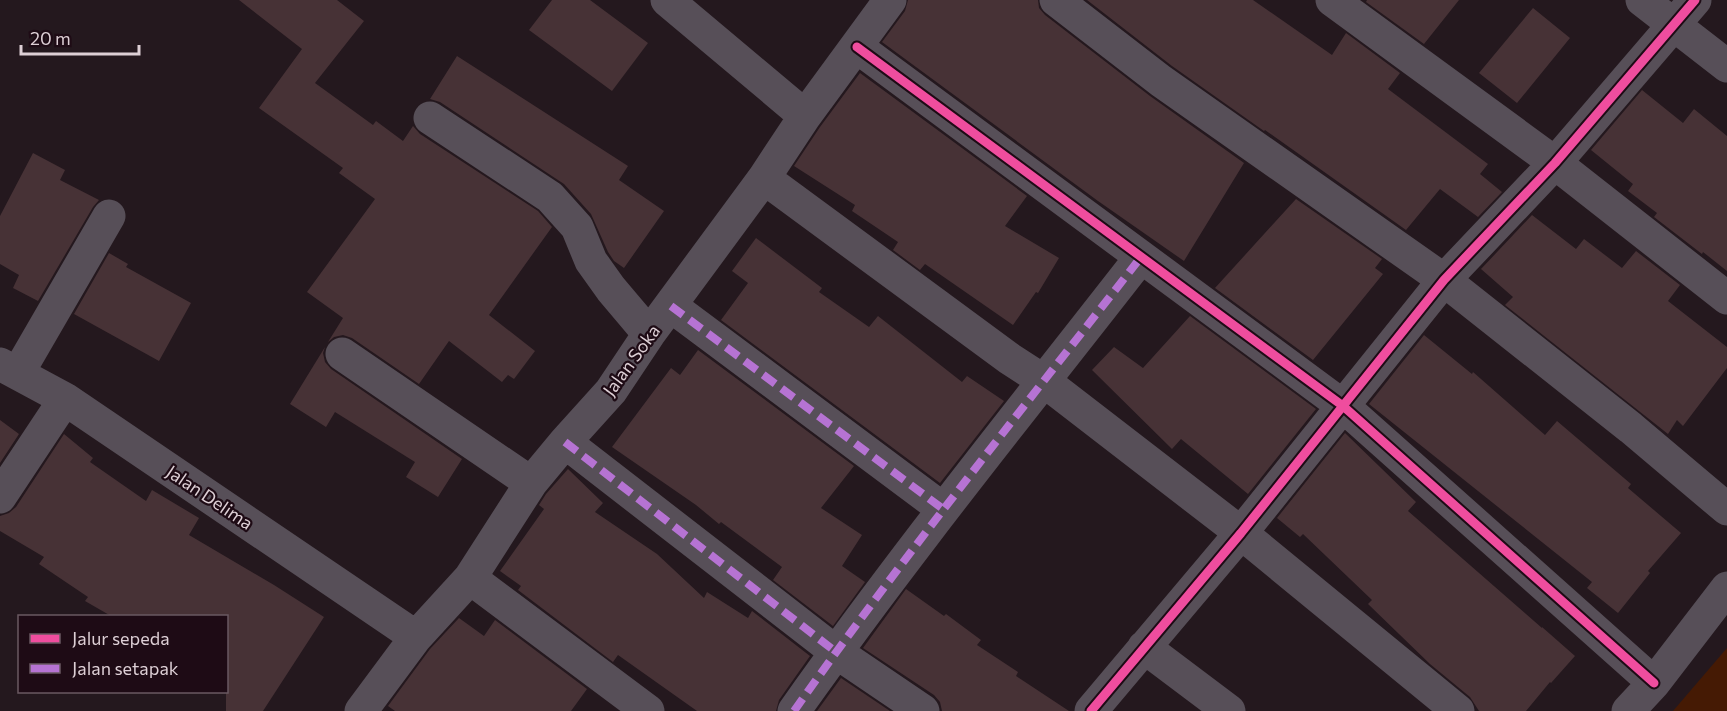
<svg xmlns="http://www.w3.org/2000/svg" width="1727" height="711" font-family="Commissioner,sans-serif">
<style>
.green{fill:#451a04}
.building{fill:#473236}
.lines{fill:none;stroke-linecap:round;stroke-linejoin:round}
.minor{stroke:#574f58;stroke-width:33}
.quiet{stroke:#b673d3;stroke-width:8;stroke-dasharray:15 8;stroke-linecap:butt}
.cycleway-casing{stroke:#1e0b15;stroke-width:13}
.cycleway{stroke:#ef4d9e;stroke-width:9}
.labels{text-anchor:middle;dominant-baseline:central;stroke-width:4.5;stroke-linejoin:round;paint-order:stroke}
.street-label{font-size:18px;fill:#ddcfd5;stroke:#1e0b15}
</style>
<rect width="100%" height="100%" fill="#24181e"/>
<path class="green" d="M1727 648V711H1673Z"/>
<path class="building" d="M239 0H337L364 21 315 83 373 125 376 121 403 141 413 126 420 134 538 211 552 227 489 315 535 351 514 379 508 375 502 382 449 341 419 384 352 338 343 335 334 337 328 342 343 318 307 292 375 199 339 173 343 168 259 108 302 49Z
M552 0H590L648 43 612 91 529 30Z
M908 0H1038L1039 8 1045 15 1150 96 1244 163 1184 261 1098 201 882 42 905 11Z
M1087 0H1253L1332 55 1346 33 1400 73 1388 89 1488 164 1480 174 1502 192 1478 217 1440 189 1406 230 1265 130 1264 131 1172 66Z
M1367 0H1459L1424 44 1366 2Z
M1533 8 1570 38 1517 103 1479 73Z
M457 56 628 166 619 180 664 211 624 268 614 261 608 252 591 214 564 184 440 102 430 99Z
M860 73 1027 196 1005 226 1059 258 1038 293 1036 292 1013 325 925 264 920 270 893 250 898 242 852 211 855 205 794 166 820 127Z
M1642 90 1683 123 1694 109 1727 136V271L1703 252 1702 254 1654 217 1657 213 1628 191 1633 184 1591 150Z
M33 153 65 170 60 180 99 200 93 207 38 301 13 288 19 275 0 264V216Z
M1296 199 1382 259 1375 268 1383 274 1313 360 1215 288Z
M1532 215 1576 249 1584 239 1622 268 1636 251 1680 285 1668 301 1727 347V368L1683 426 1677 420 1668 434 1505 305 1513 297 1481 269Z
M756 238 822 288 819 292 869 327 878 316 962 382 967 376 1004 401 940 483 721 320 748 283 732 271Z
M109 253 128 264 126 267 191 303 159 361 74 314Z
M1190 316 1316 409 1248 494 1181 439 1172 449 1092 370 1114 347 1143 368Z
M1424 335 1472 374 1473 372 1545 435 1557 421 1631 484 1628 488 1681 533 1648 571 1650 573 1618 613 1587 588 1592 582 1369 404Z
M325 347 323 353 325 362 331 369 462 459 438 497 406 477 415 462 335 412 326 427 290 404Z
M698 350 854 466 821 508 862 535 842 566 865 582 833 626 773 580 782 567 721 522 719 524 696 505 612 447 671 368 680 375Z
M0 420 19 434 0 463Z
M1345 433 1416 502 1408 511 1542 628V627L1575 656 1551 683 1550 682 1526 711H1479L1470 697 1430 664 1368 604 1372 600 1303 534 1300 537 1277 518Z
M64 434 93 458 90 462 146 501 152 490 199 518 189 535 274 585 324 617 263 711H226V616H111L85 601 88 597 39 564 44 557 0 531V516L9 513 16 507Z
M568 469 603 503 595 512 657 554 704 598 707 592 748 618 752 611 810 656 779 700 776 711H697L618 655 613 662 518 590 521 586 500 571 544 509 539 505 546 494Z
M906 589 944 616 946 614 981 640 977 645 1018 672 1016 676 1069 711H942L940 702 934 695 863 648Z
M459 618 484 636 495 620 587 689 571 711H395L388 706 430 649Z
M841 678 890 711H817Z"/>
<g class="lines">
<path class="minor" d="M667 0 805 116
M1056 0 1161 81 1444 280 1631 428 1727 509
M1332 0 1555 163 1727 298
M1642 0 1727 66
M857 47 1343 406 1654 683
M430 118 550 197 577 227 591 261 611 289 649 334
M764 178 1010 359 1044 381 1241 533 1458 711
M671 306 943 509
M342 354 531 483
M0 364 65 399 416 637
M18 373 109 216
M565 442 836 652 923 711
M0 497 65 399
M470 578 648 711
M1144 647 1229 711
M361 711 416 637 470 578 531 483 565 442 611 391 649 334 764 178 805 116 890 0
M794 711C904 555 1024 407 1141 257
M1091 711 1241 533 1444 280 1555 163 1695 0
M1628 711 1654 683 1727 588"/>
<path class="quiet" d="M671 306 943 509
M565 442 836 652
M794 711C904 555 1024 407 1141 257"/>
<defs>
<path id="cycleway" d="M857 47 1343 406 1654 683
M1091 711 1241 533 1444 280 1555 163 1695 0"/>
</defs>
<use href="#cycleway" class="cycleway-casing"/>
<use href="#cycleway" class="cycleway"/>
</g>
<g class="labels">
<g class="street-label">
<text transform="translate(631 360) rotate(-54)">Jalan Soka</text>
<text transform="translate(210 497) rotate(34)">Jalan Delima</text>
</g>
</g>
<rect x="18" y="615" width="210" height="78" fill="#1e0b15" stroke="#6a5962" stroke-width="1.5"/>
<rect x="30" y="634" width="30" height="9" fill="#ef4d9e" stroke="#6a5962" stroke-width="1.5"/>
<text x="72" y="645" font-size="18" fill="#ddcfd5">Jalur sepeda</text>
<rect x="30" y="664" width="30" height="9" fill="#b673d3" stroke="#6a5962" stroke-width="1.5"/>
<text x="72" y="675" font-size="18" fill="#ddcfd5">Jalan setapak</text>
<path d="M21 45v9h118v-9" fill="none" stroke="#ddcfd5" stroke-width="3"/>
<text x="30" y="45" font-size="18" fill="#ddcfd5" stroke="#1e0b15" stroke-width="4.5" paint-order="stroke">20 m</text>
</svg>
